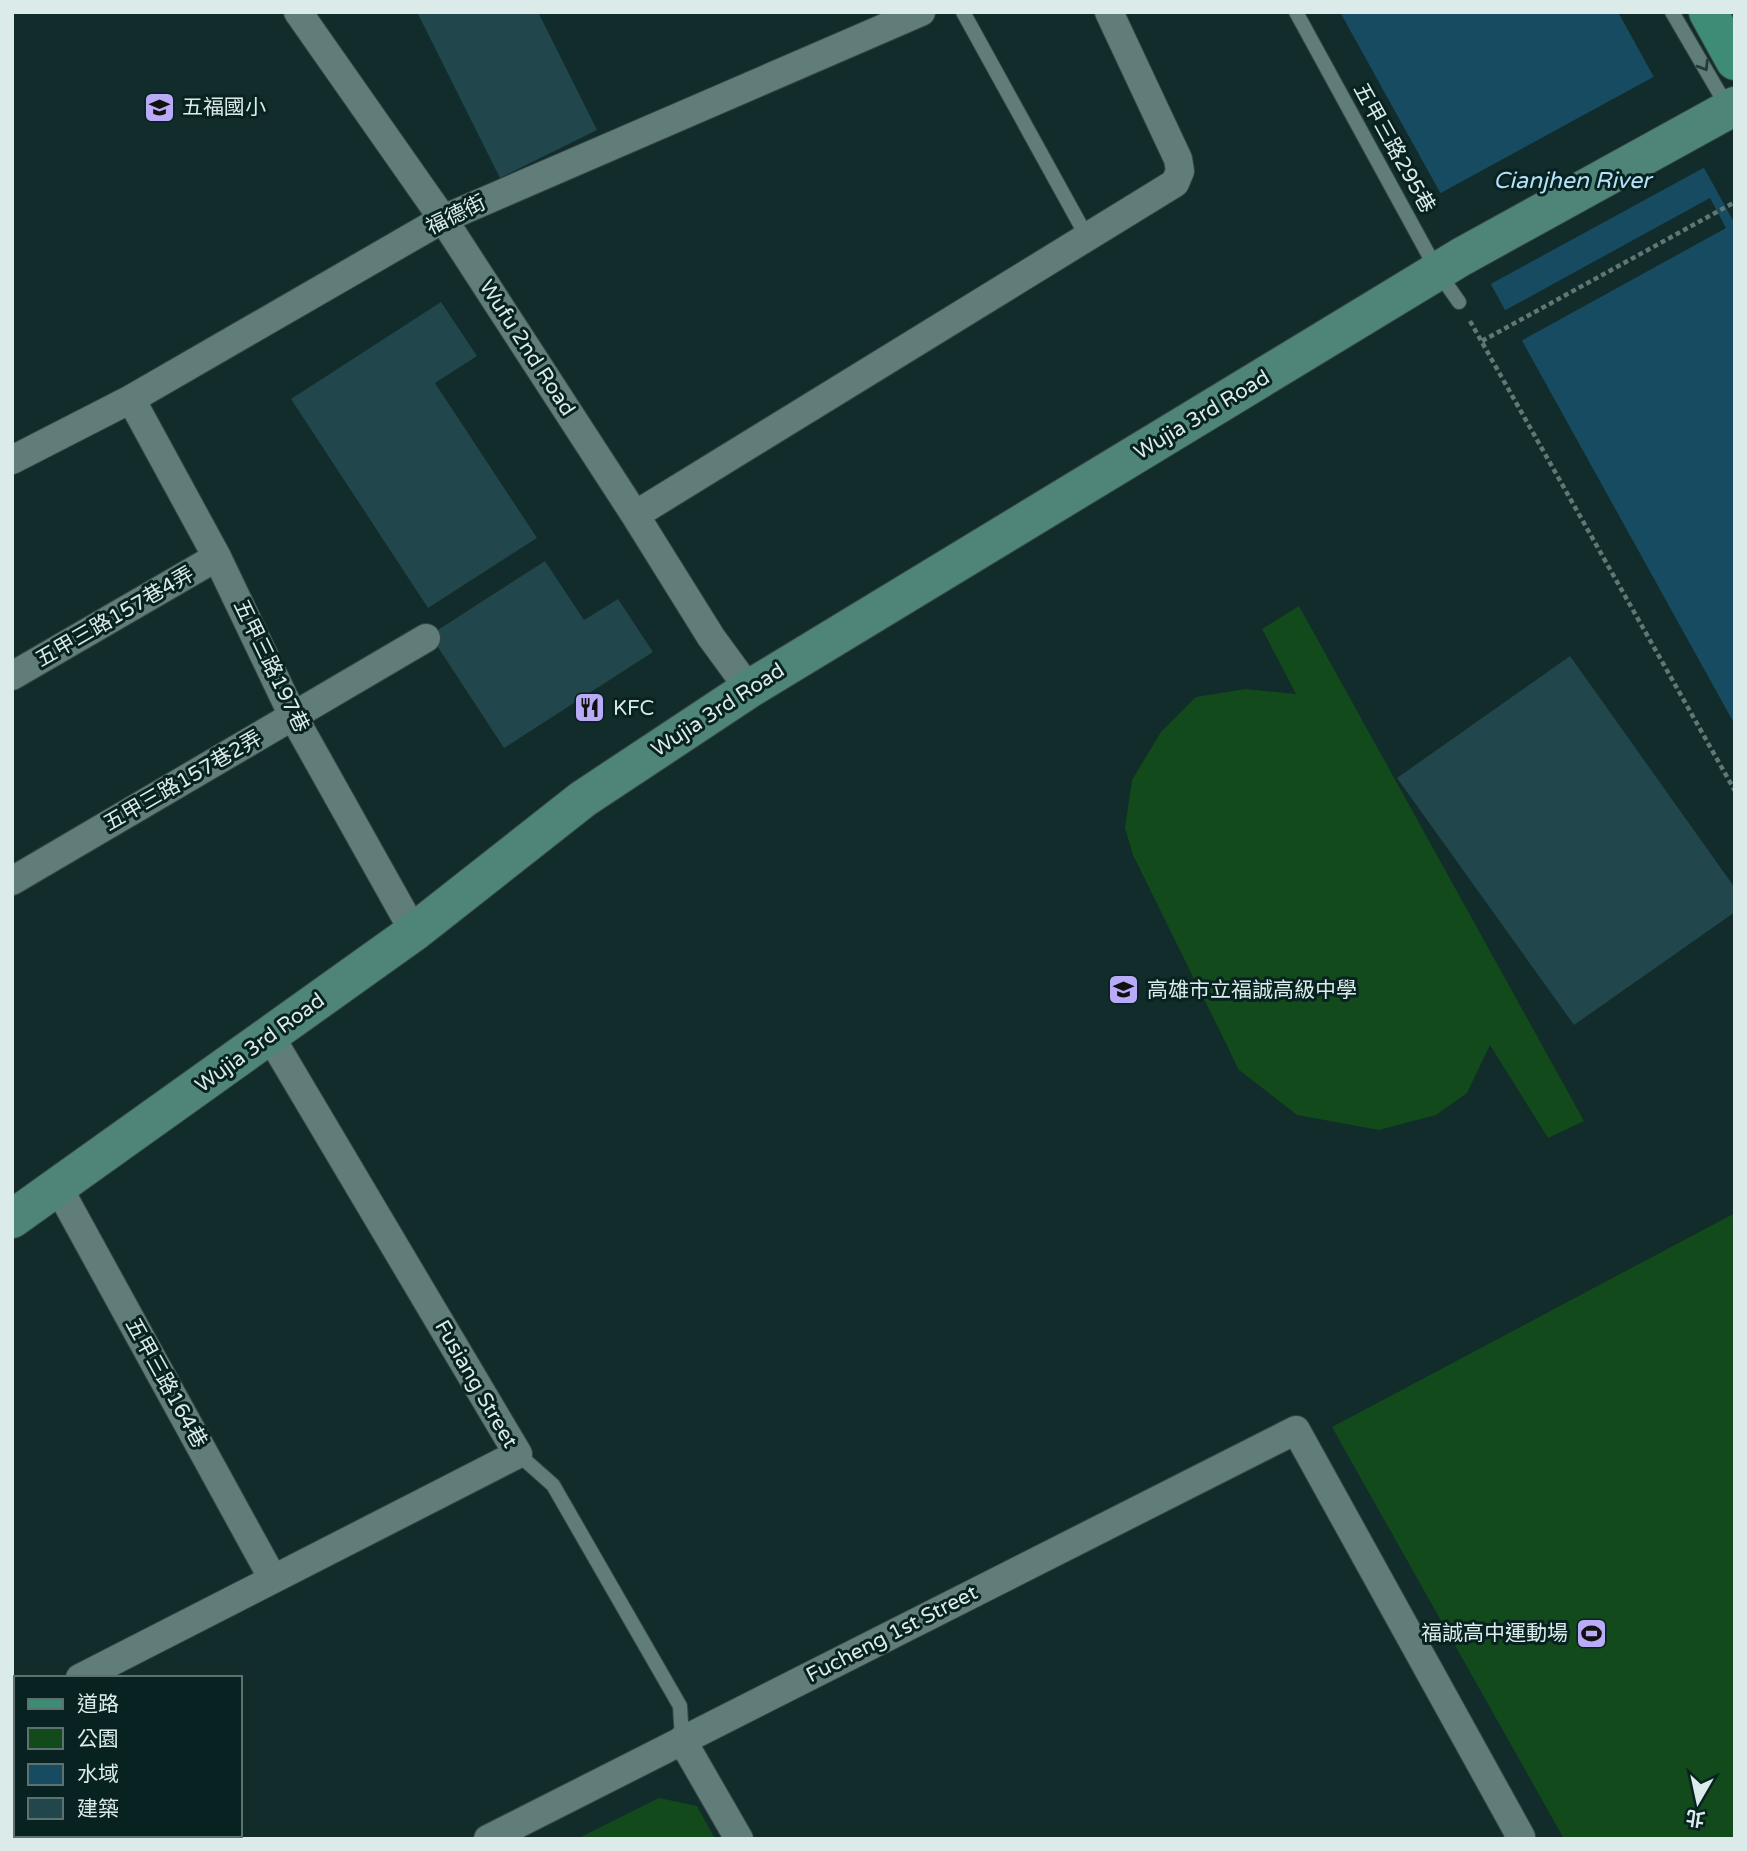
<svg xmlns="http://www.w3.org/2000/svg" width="1747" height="1851" font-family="'Varela Round','Noto Sans TC',sans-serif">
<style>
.green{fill:#124a1b}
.water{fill:#174b61}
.pier{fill:#112c2a}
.building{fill:#21464c}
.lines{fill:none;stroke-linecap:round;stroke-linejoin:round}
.lane-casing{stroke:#354846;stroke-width:16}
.street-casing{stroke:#354846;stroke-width:30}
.secondary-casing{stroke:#354846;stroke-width:40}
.primary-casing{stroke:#354846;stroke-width:40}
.path{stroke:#617775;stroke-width:4.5;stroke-dasharray:5 3.5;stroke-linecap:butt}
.lane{stroke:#617d7a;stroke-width:14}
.street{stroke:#617d7a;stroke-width:28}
.secondary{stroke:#4f8478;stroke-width:38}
.primary{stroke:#3e8c75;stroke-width:38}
.oneway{stroke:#223d3b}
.labels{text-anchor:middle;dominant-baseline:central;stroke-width:6;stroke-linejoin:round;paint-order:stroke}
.poi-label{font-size:21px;fill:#dbebe9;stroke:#072220;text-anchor:start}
.street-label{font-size:21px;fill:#dbebe9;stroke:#072220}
.water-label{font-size:23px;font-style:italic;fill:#b5e2f8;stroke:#072220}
</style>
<rect width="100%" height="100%" fill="#112c2a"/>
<path class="green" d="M1299 606 1584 1121 1548 1138 1490 1045 1467 1093 1436 1115 1379 1130 1297 1115 1239 1070 1133 855 1125 828 1132 780 1161 732 1196 697 1245 689 1296 694 1262 629Z
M1735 1213V1839H1564L1332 1427Z
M659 1798 697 1806 715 1839H577Z"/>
<path class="water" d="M1340 12H1618L1735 224V725Z"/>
<path class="pier" d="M1657 75 1707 166 1487 286 1437 195Z
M1710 198 1726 228 1519 342 1502 312Z"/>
<path class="building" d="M417 12H538L597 130 500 178Z
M441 302 477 356 435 383 537 538 428 608 291 399Z
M545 561 584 620 618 599 653 652 504 748 430 635Z
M1570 656 1735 888V912L1574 1025 1397 778Z"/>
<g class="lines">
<defs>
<path id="lane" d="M963 12 1087 237
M1296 12 1438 272 1459 302
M1672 12 1728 108
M518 1454 553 1485 680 1706 682 1740"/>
<path id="street" d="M298 12 443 219 635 515 711 637 749 689
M131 399 217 557 293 716 414 932
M12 460 131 399 443 219 921 12
M635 515 1175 183 1180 171 1178 159 1109 12
M12 676 217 557
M12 881 426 638
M58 1187 273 1579
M80 1678 518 1454 270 1036
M12 1712 16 1711
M682 1740 739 1839
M488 1839 1296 1430 1521 1837 1518 1839"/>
<path id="secondary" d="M12 1219 414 932 583 799 749 689 1461 257 1735 106"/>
<path id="primary" d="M1708 12 1735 61"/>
</defs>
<use href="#lane" class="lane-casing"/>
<use href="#street" class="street-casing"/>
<use href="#secondary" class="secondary-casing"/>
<use href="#primary" class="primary-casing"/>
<path class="path" d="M1470 321 1735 791
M1482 341 1735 202"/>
<use href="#lane" class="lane"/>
<use href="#street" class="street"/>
<use href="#secondary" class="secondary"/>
<use href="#primary" class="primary"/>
</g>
<defs><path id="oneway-chevron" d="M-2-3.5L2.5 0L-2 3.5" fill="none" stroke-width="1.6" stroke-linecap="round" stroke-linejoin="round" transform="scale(1.75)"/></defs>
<use class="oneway" href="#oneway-chevron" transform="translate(1704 66) rotate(59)"/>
<defs>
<symbol id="school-square" viewBox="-11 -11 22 22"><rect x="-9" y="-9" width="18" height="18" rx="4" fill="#b9abf7" stroke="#072220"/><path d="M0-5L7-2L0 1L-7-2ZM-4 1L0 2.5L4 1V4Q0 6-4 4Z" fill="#111"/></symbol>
<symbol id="restaurant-square" viewBox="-11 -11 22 22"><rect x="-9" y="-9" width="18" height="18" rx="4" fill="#b9abf7" stroke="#072220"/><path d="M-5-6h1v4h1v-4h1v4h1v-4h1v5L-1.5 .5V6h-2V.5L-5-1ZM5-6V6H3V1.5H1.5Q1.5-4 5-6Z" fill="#111"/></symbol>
<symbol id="stadium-square" viewBox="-11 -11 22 22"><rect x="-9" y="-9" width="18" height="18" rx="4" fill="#b9abf7" stroke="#072220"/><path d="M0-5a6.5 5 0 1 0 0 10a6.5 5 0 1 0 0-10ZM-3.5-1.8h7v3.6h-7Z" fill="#111"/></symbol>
</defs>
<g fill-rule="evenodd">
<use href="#school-square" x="142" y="90" width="35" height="35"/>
<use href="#restaurant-square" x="572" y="690" width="35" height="35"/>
<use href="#school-square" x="1106" y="972" width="35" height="35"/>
<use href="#stadium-square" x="1574" y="1616" width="35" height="35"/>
</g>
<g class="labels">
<g class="poi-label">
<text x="182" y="107">五福國小</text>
<text x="613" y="708">KFC</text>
<text x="1147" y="990">高雄市立福誠高級中學</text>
<text x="1568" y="1633" text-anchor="end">福誠高中運動場</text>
</g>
<g class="street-label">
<text transform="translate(1394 148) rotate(61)">五甲三路295巷</text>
<text transform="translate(456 215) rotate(-26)">福德街</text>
<text transform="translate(527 348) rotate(57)">Wufu 2nd Road</text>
<text transform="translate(1202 415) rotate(-31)">Wujia 3rd Road</text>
<text transform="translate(115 617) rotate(-30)">五甲三路157巷4弄</text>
<text transform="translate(271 666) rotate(64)">五甲三路197巷</text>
<text transform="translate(718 710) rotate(-33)">Wujia 3rd Road</text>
<text transform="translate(183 781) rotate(-30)">五甲三路157巷2弄</text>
<text transform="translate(260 1043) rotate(-36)">Wujia 3rd Road</text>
<text transform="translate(166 1383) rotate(61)">五甲三路164巷</text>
<text transform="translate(476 1384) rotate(60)">Fusiang Street</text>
<text transform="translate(892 1634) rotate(-27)">Fucheng 1st Street</text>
</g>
<g class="water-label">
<text x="1572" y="181">Cianjhen River</text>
</g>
</g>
<rect width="1747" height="1851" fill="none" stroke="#dbebe9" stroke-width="28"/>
<rect x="14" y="1676" width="228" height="161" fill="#072220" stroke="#5c7270" stroke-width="2"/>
<rect x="28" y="1699" width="35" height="10" fill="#3e8c75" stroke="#5c7270" stroke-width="2"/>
<text x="77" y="1711" font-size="21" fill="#dbebe9">道路</text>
<rect x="28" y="1728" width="35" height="21" fill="#124a1b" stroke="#5c7270" stroke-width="2"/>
<text x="77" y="1746" font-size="21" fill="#dbebe9">公園</text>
<rect x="28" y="1764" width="35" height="21" fill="#174b61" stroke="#5c7270" stroke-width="2"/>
<text x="77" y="1781" font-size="21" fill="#dbebe9">水域</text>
<rect x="28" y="1798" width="35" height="21" fill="#21464c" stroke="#5c7270" stroke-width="2"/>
<text x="77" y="1816" font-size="21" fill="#dbebe9">建築</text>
<g transform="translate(1698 1802) rotate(189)" stroke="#072220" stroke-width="5" paint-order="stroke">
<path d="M0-5L12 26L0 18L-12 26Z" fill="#dbebe9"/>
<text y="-10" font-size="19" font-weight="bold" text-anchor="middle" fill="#dbebe9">北</text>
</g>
</svg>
